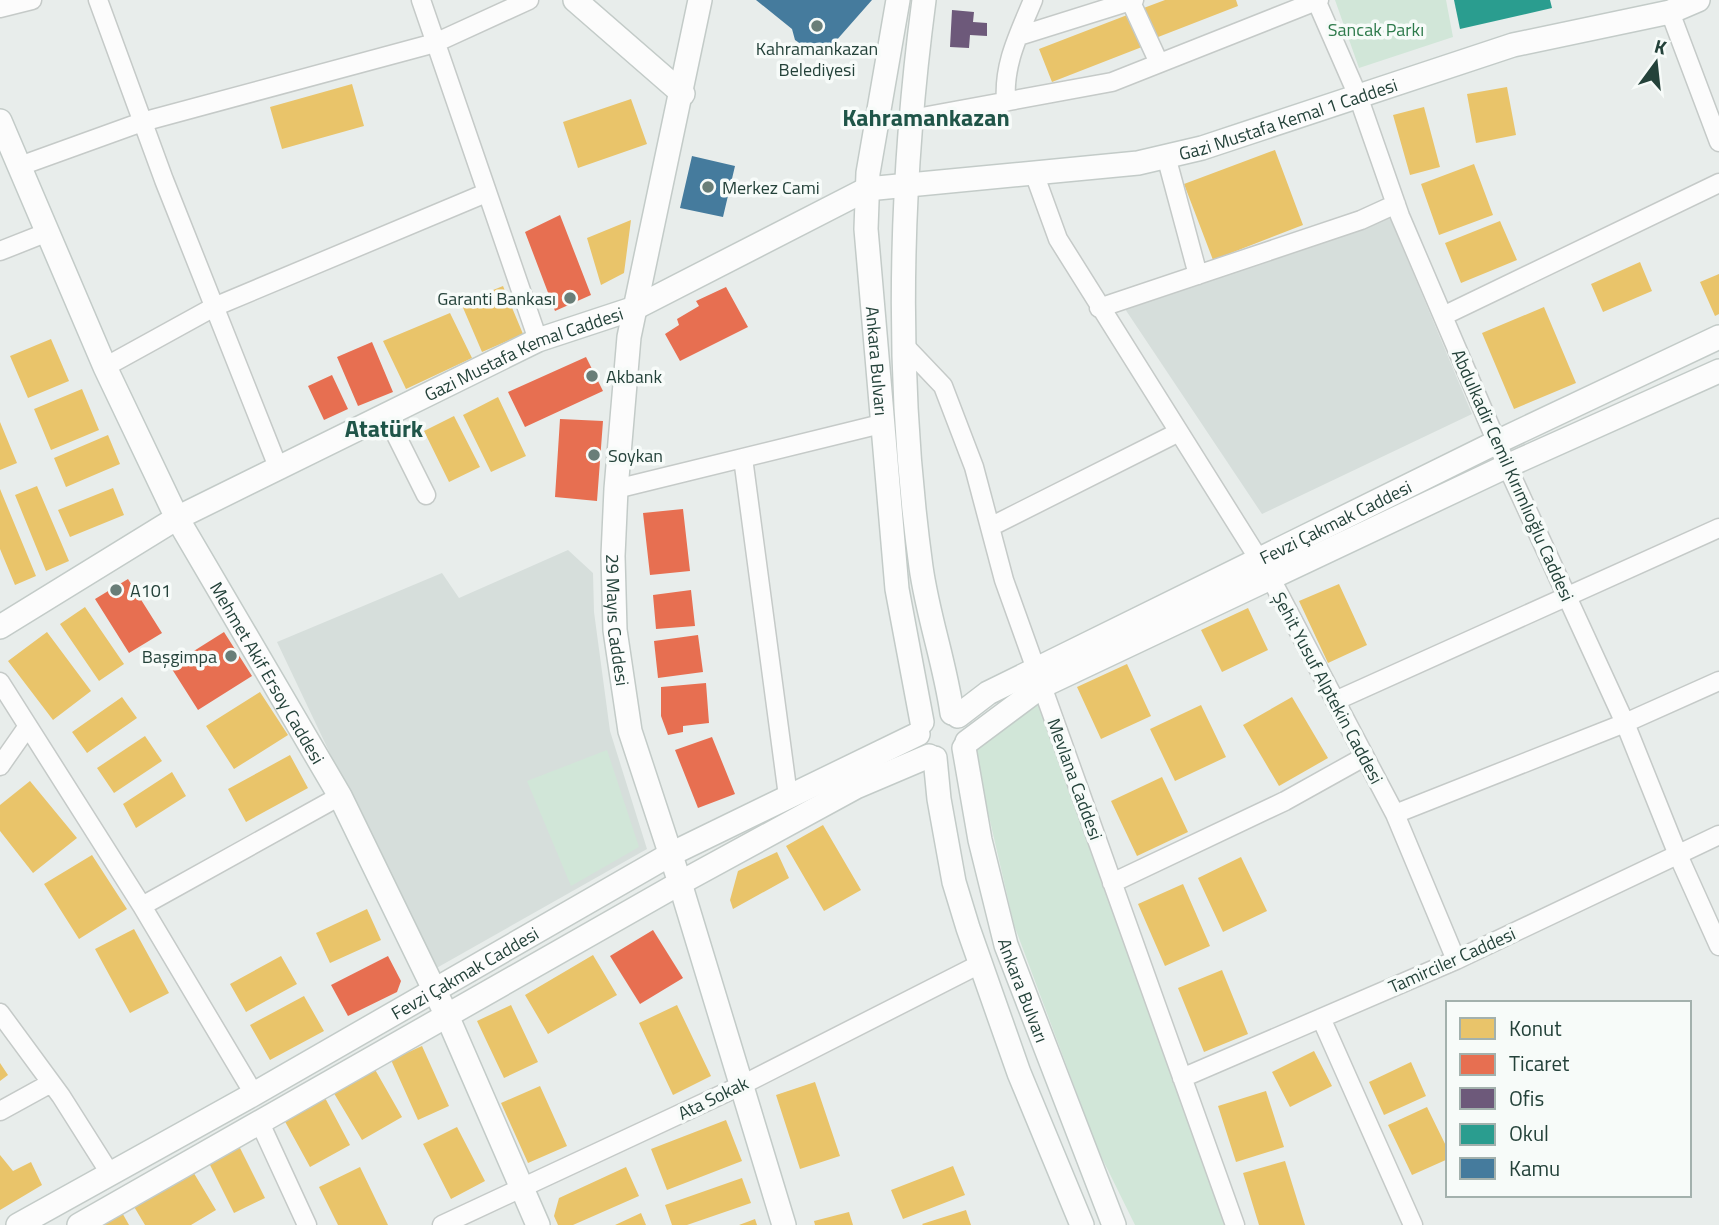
<svg xmlns="http://www.w3.org/2000/svg" width="1719" height="1225" font-family="'Titillium Web',sans-serif">
<style>
.built{fill:#d6dedb}
.green{fill:#d1e6d8}
.homes{fill:#e9c46a}
.shops{fill:#e76f51}
.offices{fill:#6d597a}
.schools{fill:#2a9d8f}
.public{fill:#457b9d}
.lines{fill:none;stroke-linecap:round;stroke-linejoin:round}
.street-casing{stroke:#c5cac8;stroke-width:21}
.secondary-casing{stroke:#c3cbc8;stroke-width:26}
.street{stroke:#fcfcfc;stroke-width:18}
.secondary{stroke:#fcfcfc;stroke-width:23}
.poi-dot{fill:#697e78;stroke:#f7fbf9;stroke-width:2.5}
.labels{text-anchor:middle;dominant-baseline:central;stroke-width:7;stroke-linejoin:round;paint-order:stroke}
.park-label{font-size:18px;fill:#2d7a4b;stroke:#f7fbf9}
.poi-label{font-size:18px;fill:#24423a;stroke:#f7fbf9;text-anchor:start}
.street-label{font-size:18px;fill:#24423a;stroke:#f7fbf9}
.district-label{font-size:24px;font-weight:bold;fill:#1f5548;stroke:#f7fbf9}
</style>
<rect width="100%" height="100%" fill="#e8edeb"/>
<path class="built" d="M1383 201 1472 414 1262 514 1119 300Z
M568 550 593 573 594 612 610 731 647 849 433 970 277 642 442 573 459 598Z"/>
<path class="green" d="M1335 0H1446L1453 37 1359 68Z
M1038 697 1227 1225H1135L1098 1150 1014 925 973 747Z
M607 750 639 847 571 886 527 781Z"/>
<path class="homes" d="M1165 0H1236L1238 6 1153 39 1141 9Z
M1135 12 1147 45 1052 82 1039 49Z
M352 84 364 126 282 149 270 107Z
M1507 87 1516 135 1476 143 1467 94Z
M631 99 647 144 578 168 563 122Z
M1424 107 1440 167 1410 175 1393 115Z
M1275 150 1303 225 1213 260 1184 184Z
M1474 164 1493 215 1439 235 1421 184Z
M631 220 624 273 601 285 587 238Z
M1500 221 1517 260 1461 283 1445 243Z
M1640 262 1652 291 1603 312 1591 284Z
M1719 274V314L1715 316 1700 282Z
M503 286 523 334 482 352 461 303Z
M1544 307 1576 383 1514 409 1482 333Z
M450 313 472 358 406 389 383 341Z
M51 339 69 381 28 398 10 356Z
M82 389 99 430 51 450 34 409Z
M498 397 526 456 491 472 463 415Z
M454 416 480 467 449 482 424 431Z
M0 422 17 463 0 470Z
M108 435 120 464 66 487 54 458Z
M37 486 69 561 46 571 15 495Z
M113 488 124 515 70 537 58 510Z
M0 489 36 576 15 585 0 549Z
M1339 584 1367 645 1328 663 1299 601Z
M85 607 124 664 99 681 60 624Z
M1248 608 1268 650 1222 672 1201 630Z
M47 632 91 691 53 720 8 661Z
M1127 664 1151 716 1101 739 1077 687Z
M260 692 288 735 234 769 206 726Z
M122 697 137 718 87 753 72 732Z
M1292 697 1328 758 1279 786 1243 725Z
M1201 705 1226 757 1175 781 1150 729Z
M145 736 162 761 114 793 97 768Z
M290 755 308 788 246 822 228 789Z
M172 772 186 796 136 828 123 804Z
M1162 777 1188 832 1137 856 1111 801Z
M30 781 77 838 33 873 0 831V805Z
M823 825 861 890 824 911 786 846Z
M777 852 789 878 733 909 730 900 738 871Z
M92 855 127 909 79 939 44 884Z
M1241 857 1267 911 1223 932 1198 878Z
M1183 884 1210 946 1165 966 1138 904Z
M367 909 381 940 330 963 316 933Z
M134 929 169 993 130 1013 95 949Z
M593 955 617 995 548 1034 525 995Z
M281 956 297 984 246 1012 230 984Z
M1222 970 1248 1034 1204 1052 1178 988Z
M304 996 324 1031 270 1060 250 1025Z
M511 1005 538 1062 504 1078 477 1021Z
M677 1005 711 1076 673 1095 639 1023Z
M422 1046 449 1106 418 1120 391 1060Z
M1314 1051 1332 1086 1290 1107 1272 1072Z
M1411 1062 1426 1096 1384 1115 1369 1082Z
M0 1063 8 1075 0 1081Z
M373 1066 402 1117 362 1140 332 1090Z
M815 1082 840 1156 800 1169 776 1095Z
M540 1086 567 1146 528 1163 501 1103Z
M1266 1091 1284 1147 1236 1162 1218 1106Z
M323 1094 350 1145 310 1167 282 1116Z
M1427 1107 1448 1150V1159L1412 1175 1388 1125Z
M726 1120 742 1161 667 1190 651 1149Z
M457 1127 485 1181 451 1199 423 1144Z
M238 1144 265 1198 234 1213 207 1159Z
M0 1155 13 1171 31 1162 42 1185 0 1210Z
M1285 1161 1305 1225H1259L1243 1173Z
M953 1166 965 1195 903 1219 891 1190Z
M360 1167 388 1225H338L319 1187Z
M626 1167 639 1196 573 1225H558L554 1216 559 1198Z
M192 1170 216 1210 191 1225H145L133 1205Z
M742 1178 751 1203 687 1225H672L665 1205Z
M120 1209 129 1225H92Z
M966 1210 971 1225H923L922 1224Z
M849 1212 853 1225H815L814 1221Z
M641 1213 646 1225H615Z
M755 1219 757 1225H739Z"/>
<path class="shops" d="M560 215 591 295 555 311 525 232Z
M726 287 748 327 680 361 665 334 679 325 677 319 699 306 696 301Z
M372 342 393 392 358 406 337 357Z
M586 357 603 391 525 427 508 392Z
M332 375 348 409 324 420 308 386Z
M560 419 603 421 597 501 555 497Z
M683 509 690 571 650 575 643 513Z
M128 579 162 633 129 653 95 599Z
M691 590 695 626 656 629 653 595Z
M224 632 252 676 198 710 170 666Z
M698 635 703 672 658 678 654 641Z
M706 683 709 723 683 726V732L668 735 661 716V687Z
M712 737 735 794 698 808 675 750Z
M653 930 683 978 640 1004 610 956Z
M388 956 401 981 397 992 348 1016 331 985Z"/>
<path class="offices" d="M952 10 974 12 973 22 987 23V36L970 35 969 48 950 47Z"/>
<path class="schools" d="M1454 0H1550L1552 8 1460 29Z"/>
<path class="public" d="M756 0H872L827 51H811L795 40 792 29Z
M692 156 735 166 723 217 680 208Z"/>
<g class="lines">
<defs>
<path id="street" d="M98 0 164 180 278 467
M421 0 538 340
M1130 0 1159 63
M1316 0 1358 96 1400 216 1507 466 1625 723 1678 855 1719 946
M0 8 32 0
M1670 12 1719 142
M1019 36 1134 0
M1006 102C1003 64 1019 34 1033 0
M911 119 1112 82 1319 0
M1166 156 1198 275
M20 166 142 122 435 43 529 0
M1034 173 1058 239 1270 577 1395 814 1456 960
M0 251 48 232
M1099 308 1361 220 1396 204
M1443 316 1719 183
M903 344 943 386 974 467 1004 580 1235 1225
M105 367 214 307 486 193
M387 417 426 495
M743 458 788 796
M616 489 881 424
M990 527 1179 432
M0 682 142 906 254 1094
M1335 701 1719 528
M0 766 28 726
M1395 814 1625 723 1719 681
M1112 883 1285 801 1364 757
M142 906 340 796
M0 1013 61 1096 111 1175
M1321 1018 1413 1225
M1182 1078 1456 960 1719 835
M0 1111 51 1083
M260 1123 307 1225
M442 1225 740 1086 980 964"/>
<g id="secondary">
<path d="M575 0 683 94"/>
<path id="s1" d="M700 0 629 337 616 489 613 556 615 630 630 731 680 883 784 1225"/>
<path id="s2" d="M898 0 868 173 866 229 897 589 922 722"/>
<path d="M924 0C899 189 895 378 921 567 928 617 945 663 952 713"/>
<path id="s3" d="M0 121 105 367 177 518 340 796 448 1018 538 1225"/>
<path id="s4" d="M0 627 177 518 538 340 635 308 867 189 1138 163 1202 148 1513 45 1670 12 1698 0"/>
<path id="s5" d="M958 716 988 693 1497 442 1719 337"/>
<path d="M967 742 1042 686 1507 466 1719 371"/>
<path id="s6" d="M964 748 980 840 1006 945 1114 1225"/>
<path d="M935 758 939 799 954 882 968 928 1019 1073 1082 1225"/>
<path id="s7" d="M18 1225 254 1094 671 854 918 734"/>
<path d="M79 1225 680 883 856 787 929 756"/>
</g>
</defs>
<use href="#street" class="street-casing"/>
<use href="#secondary" class="secondary-casing"/>
<use href="#street" class="street"/>
<use href="#secondary" class="secondary"/>
</g>
<g class="poi-dot">
<circle cx="817" cy="26" r="7"/>
<circle cx="708" cy="187" r="7"/>
<circle cx="570" cy="298" r="7"/>
<circle cx="592" cy="376" r="7"/>
<circle cx="594" cy="455" r="7"/>
<circle cx="116" cy="590" r="7"/>
<circle cx="231" cy="656" r="7"/>
</g>
<g class="labels">
<g class="park-label">
<text x="1376" y="29">Sancak Parkı</text>
</g>
<g class="poi-label">
<text x="817" y="48" text-anchor="middle">Kahramankazan<tspan x="817" dy="21">Belediyesi</tspan></text>
<text x="722" y="187">Merkez Cami</text>
<text x="556" y="298" text-anchor="end">Garanti Bankası</text>
<text x="606" y="376">Akbank</text>
<text x="608" y="455">Soykan</text>
<text x="130" y="590">A101</text>
<text x="217" y="656" text-anchor="end">Başgimpa</text>
</g>
<g class="street-label">
<text stroke="none"><textPath href="#s4" startOffset="1402">Gazi Mustafa Kemal 1 Caddesi</textPath></text>
<text stroke="none"><textPath href="#s4" startOffset="592">Gazi Mustafa Kemal Caddesi</textPath></text>
<text stroke="none"><textPath href="#s2" startOffset="364">Ankara Bulvarı</textPath></text>
<text transform="translate(1513 475) rotate(66)">Abdulkadir Cemil Kırımlıoğlu Caddesi</text>
<text stroke="none"><textPath href="#s5" startOffset="425">Fevzi Çakmak Caddesi</textPath></text>
<text stroke="none"><textPath href="#s1" startOffset="628">29 Mayıs Caddesi</textPath></text>
<text stroke="none"><textPath href="#s3" startOffset="614">Mehmet Akif Ersoy Caddesi</textPath></text>
<text transform="translate(1328 688) rotate(62)">Şehit Yusuf Alptekin Caddesi</text>
<text transform="translate(1075 779) rotate(70)">Mevlana Caddesi</text>
<text transform="translate(1452 960) rotate(-24)">Tamirciler Caddesi</text>
<text stroke="none"><textPath href="#s7" startOffset="513">Fevzi Çakmak Caddesi</textPath></text>
<text stroke="none"><textPath href="#s6" startOffset="250">Ankara Bulvarı</textPath></text>
<text transform="translate(713 1098) rotate(-26)">Ata Sokak</text>
</g>
<g class="district-label">
<text x="926" y="117">Kahramankazan</text>
<text x="384" y="428">Atatürk</text>
</g>
</g>
<rect x="1446" y="1001" width="245" height="196" fill="#f7fbf9" stroke="#a3b1ad" stroke-width="2"/>
<rect x="1460" y="1018" width="35" height="21" fill="#e9c46a" stroke="#a3b1ad" stroke-width="2"/>
<text x="1509" y="1036" font-size="21" fill="#24423a">Konut</text>
<rect x="1460" y="1054" width="35" height="21" fill="#e76f51" stroke="#a3b1ad" stroke-width="2"/>
<text x="1509" y="1071" font-size="21" fill="#24423a">Ticaret</text>
<rect x="1460" y="1088" width="35" height="21" fill="#6d597a" stroke="#a3b1ad" stroke-width="2"/>
<text x="1509" y="1106" font-size="21" fill="#24423a">Ofis</text>
<rect x="1460" y="1124" width="35" height="21" fill="#2a9d8f" stroke="#a3b1ad" stroke-width="2"/>
<text x="1509" y="1141" font-size="21" fill="#24423a">Okul</text>
<rect x="1460" y="1158" width="35" height="21" fill="#457b9d" stroke="#a3b1ad" stroke-width="2"/>
<text x="1509" y="1176" font-size="21" fill="#24423a">Kamu</text>
<g transform="translate(1656 63) rotate(15)" stroke="#f7fbf9" stroke-width="5" paint-order="stroke">
<path d="M0-5L12 26L0 18L-12 26Z" fill="#24423a"/>
<text y="-10" font-size="19" font-weight="bold" text-anchor="middle" fill="#24423a">K</text>
</g>
</svg>
